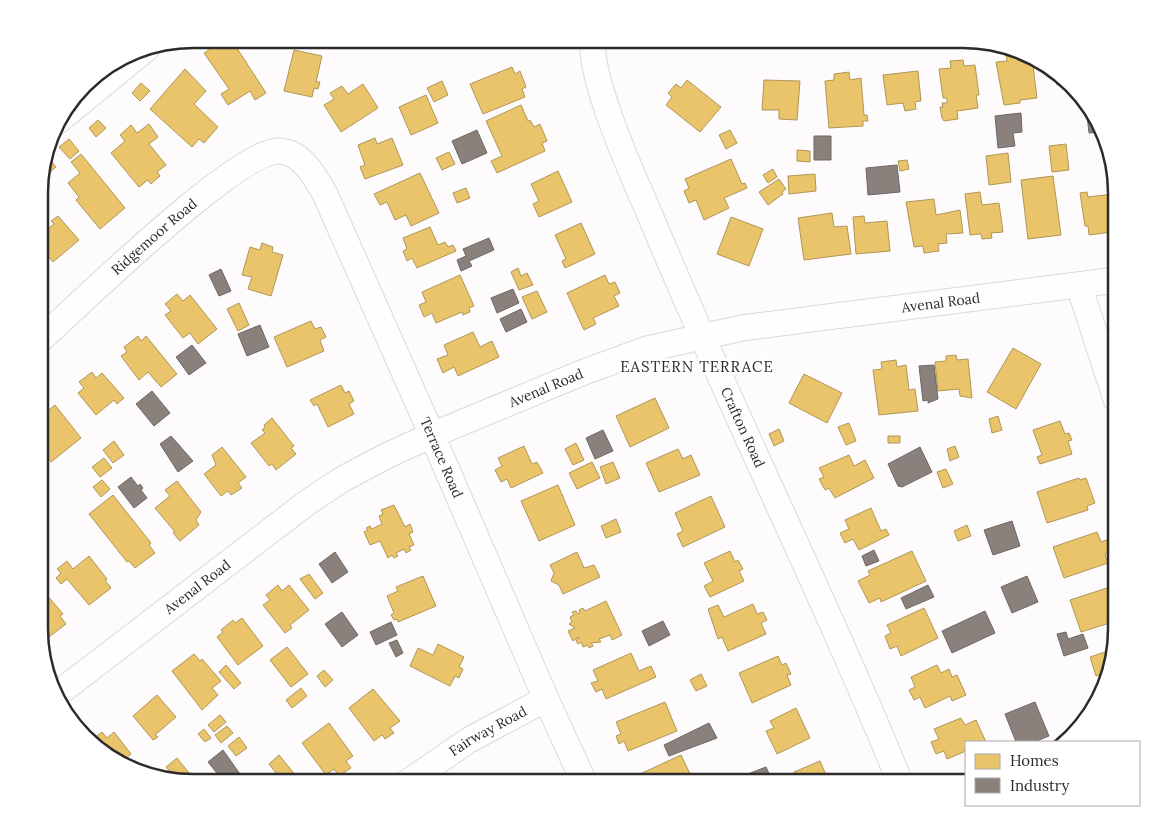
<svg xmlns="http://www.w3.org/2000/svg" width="1155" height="821" font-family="Lora,serif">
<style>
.homes{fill:#e9c46a;stroke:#b09657}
.industry{fill:#8a817c;stroke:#6e6764}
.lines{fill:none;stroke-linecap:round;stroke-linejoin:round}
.street-casing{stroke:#dbd8d9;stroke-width:27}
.street{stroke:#fffeff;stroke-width:25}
.labels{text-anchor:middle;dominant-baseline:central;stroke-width:5;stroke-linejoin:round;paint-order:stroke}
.street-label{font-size:14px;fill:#2c2a2b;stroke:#fff}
.neighbourhood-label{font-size:15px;letter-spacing:1px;fill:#2c2a2b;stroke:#fff}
.rim{fill:none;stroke:#2c2a2b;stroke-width:2.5}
</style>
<rect width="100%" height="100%" fill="#fefbfc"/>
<path class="homes" d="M227 39H231L266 93 255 100 250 91 228 105 221 94 229 89 204 53Z
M461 39H503V41L461 43Z
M294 50 322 56 316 82H320L318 89 314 88 312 97 284 91Z
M1020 52 1021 59 1032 58 1037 98 1020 100V103L1004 105 996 62 1007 61 1006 54Z
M963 60 964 66 975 65 979 95H976L978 108 957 111 958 119 944 121 942 118 940 107H943L942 103H947V98H943L939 69 951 68 950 61Z
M512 67 515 74 520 71 526 87 522 89 525 97 483 114 470 84Z
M185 69 206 91 194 104 218 127 204 143 199 139 192 147 150 109Z
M1055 70H1056L1067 84 1057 85Z
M918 71 921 101 915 102 916 109 905 111 903 103 887 105 883 75Z
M849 72 850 80 861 78 864 115H867L868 121H863V126L829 128 825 81 834 80V74Z
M687 80 721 107 700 132 666 105 672 97 668 93 676 84 681 88Z
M764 80 800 81 797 120 779 119V110H762Z
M442 81 448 95 434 102 427 88Z
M141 83 150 91 140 101 132 93Z
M363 84 378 108 341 132 324 105 334 99 330 93 342 86 348 94Z
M426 95 438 123 411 135 399 107Z
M521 105 528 121 530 120 534 127 540 124 547 141 542 143 545 151 497 173 491 161 502 156 486 121Z
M98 120 106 128 96 137 89 128Z
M149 124 158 137 149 144 166 165 157 172 160 176 151 184 148 180 139 187 111 153 125 141 120 135 131 125 137 133Z
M730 130 737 143 726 149 719 135Z
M375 138 377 144 392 138 403 165 365 179 360 167 365 165 358 145Z
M69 139 79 151 70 159 59 147Z
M1066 144 1069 170 1052 172 1049 146Z
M797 150 810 151V162L797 161Z
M449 152 455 164 442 170 436 158Z
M1008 153 1011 182 989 185 986 156Z
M81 154 125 208 100 229 76 200 79 197 68 183 80 173 71 162Z
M46 155 56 167 49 173 42 165Z
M731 159 742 184 745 183 747 188 724 198 729 208 704 220 696 200 689 203 684 191 689 188 685 179Z
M907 160 909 169 900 171 898 161Z
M773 169 777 177 768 183 763 175Z
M558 171 572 202 539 217 533 204 539 201 531 184Z
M420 173 439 213 411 226 406 215 395 220 387 202 380 205 374 194Z
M815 174 816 191 789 194 788 176Z
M1053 176 1061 235 1028 239 1021 180Z
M779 179 786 189 782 192 783 194 768 205 759 192Z
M466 188 470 198 457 203 453 193Z
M980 192 982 205 999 203 1003 232 991 233 992 238 982 239 981 234 970 235 965 194Z
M1087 192 1088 197 1113 194 1116 222 1111 223 1112 232 1089 235 1088 226H1085L1080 193Z
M934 199 936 215 960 210 963 233 946 234 947 243 938 244 939 251 924 253 923 246 914 247 906 202Z
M832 213 834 227 847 226 851 254 804 260 798 218Z
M58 216 79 240 53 262 40 247V235L54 224 51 221Z
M864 216 865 223 887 221 890 251 856 254 853 217Z
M731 217 763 229 749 266 717 254Z
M581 223 595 254 565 268 562 261 566 259 555 235Z
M430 227 438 245 445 242 448 247 453 245 456 251 417 268 412 258 407 261 403 251 407 249 403 238Z
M262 243 273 247 272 252 283 255 271 296 248 289 252 277 242 275 250 247 260 250Z
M518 268 521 276 527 273 533 285 519 290 511 272Z
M460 275 474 306 469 308 470 312 463 315 462 312 436 323 432 313 424 317 419 305 426 302 422 292Z
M605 275 609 284 615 282 620 293 614 296 619 306 593 318 596 324 584 330 567 293Z
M537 291 547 312 532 319 522 297Z
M177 294 183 301 190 295 217 329 198 344 190 333 183 338 165 315 171 311 165 304Z
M239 303 249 325 238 331 227 309Z
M311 321 315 329 321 327 326 337 320 340 324 351 287 367 274 337Z
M473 332 480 347 492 341 499 357 458 376 454 367 443 373 437 359 448 355 444 345Z
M138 336 141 341 146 336 177 374 161 387 148 372 139 380 121 356 127 352 124 347Z
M1013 348 1041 364 1016 409 987 392Z
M956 355 957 360 968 359 972 398 960 396 959 389 938 391 935 362 946 361V356Z
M896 360 897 367 906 365 909 390 915 389 918 411 879 415 873 370 882 369 881 362Z
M92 372 96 378 102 373 124 398 117 404 114 400 96 415 78 393 84 388 79 382Z
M804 374 842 393 827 423 789 403Z
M341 385 345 393 349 391 354 401 349 404 354 414 328 427 317 404 314 406 310 400Z
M655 398 669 428 630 447 616 416Z
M40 405 46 412 55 405 81 438 51 462 45 454 47 447 40 438Z
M998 416 1002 430 992 433 989 419Z
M272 418 294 446 291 448 296 454 276 470 272 464 269 466 251 443 265 433 262 430 265 427 264 425Z
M1060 421 1065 434 1069 433 1072 440 1068 441 1072 454 1040 464 1037 457 1042 455 1033 430Z
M849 423 856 441 846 445 838 427Z
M779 429 784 441 774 446 769 434Z
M888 436H900V443H888Z
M114 441 124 455 113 463 103 450Z
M576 443 584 460 573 465 565 449Z
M524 446 532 464 537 462 543 473 511 488 507 479 501 482 495 470 502 466 498 458Z
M955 446 959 457 950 461 947 449Z
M222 447 246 477 238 483 242 488 231 495 228 491 221 496 204 474 216 465 212 455Z
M678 449 683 459 691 455 700 475 659 492 646 463Z
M849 455 854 466 865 460 874 478 835 498 829 488 825 490 819 479 824 477 819 468Z
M104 458 112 468 100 477 92 467Z
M592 462 600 478 577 489 569 473Z
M613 462 620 478 606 484 600 467Z
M946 469 953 484 943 488 937 472Z
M1079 478 1080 480 1086 478 1095 503 1087 506 1088 510 1047 523 1037 492Z
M102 480 110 489 101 497 93 487Z
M177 481 201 512 196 520 199 525 180 541 173 533 175 532 155 508 170 496 165 490Z
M558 485 575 525 539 541 521 501Z
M113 495 151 543 149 545 155 553 135 568 129 561 127 562 89 514Z
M711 496 725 527 683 547 677 534 683 531 675 513Z
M394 505 405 527 410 524 413 532 409 534 414 545 409 547 411 550 406 553 404 549 396 553 398 556 394 558 392 555 388 558 380 541 370 545 364 532 368 530 366 528 370 526 372 529 382 524 379 516 383 514 381 510Z
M871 508 881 531 886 529 889 535 859 550 853 539 845 543 840 533 849 529 845 520Z
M616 519 621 532 606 538 601 526Z
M967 525 971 536 958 541 954 531Z
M1097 532 1101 542 1109 539 1113 551 1105 554 1108 563 1064 578 1053 547Z
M730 551 735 562 738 560 743 569 739 571 744 581 710 597 704 586 713 581 704 563Z
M912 551 926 581 881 602 880 598 869 603 858 581 870 575 868 571Z
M577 552 584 568 594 565 600 577 563 594 559 585 551 581 554 573 550 565Z
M89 556 107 579 105 580 111 588 89 605 67 579 61 584 56 578 61 573 57 569 67 561 73 569Z
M309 574 323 593 315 599 300 579Z
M423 576 436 606 398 622 397 619 394 620 391 615 394 613 387 596 398 591 396 587Z
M278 585 282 591 289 585 309 610 290 625 292 628 285 633 263 605 270 600 266 595Z
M40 587 63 614 60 616 66 624 45 640 40 634Z
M1110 587 1113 597 1116 596V621L1081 632 1070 600Z
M606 601 622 635 612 640 610 635 599 639 601 642 591 643 593 646 589 648 588 645 583 647 581 642 578 644 576 641 579 637 573 641 568 631 575 628 569 624 572 622 570 617 574 615 572 612 576 611 578 614 580 613 579 610 583 608 585 611Z
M753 604 757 614 763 612 767 620 761 623 766 634 728 651 722 637 718 639 708 609 718 605 724 617Z
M924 608 938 638 901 656 897 646 890 649 885 636 891 633 887 625Z
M242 618 263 646 238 665 217 637 223 632 221 630 233 620 235 623Z
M438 644 464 657 459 667 463 669 459 678 455 676 450 686 410 666 418 648 433 655Z
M287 647 308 674 291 687 270 660Z
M1114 649 1108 678 1106 681 1104 673 1096 676 1090 657Z
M631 653 639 671 651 666 656 677 606 699 602 689 596 692 591 683 598 681 593 670Z
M194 654 200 661 202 659 221 681 212 688 218 695 202 710 172 671Z
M778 656 782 665 786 663 791 674 787 675 791 685 752 703 739 673Z
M226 665 241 683 234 689 219 672Z
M937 665 941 673 949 669 952 677 957 675 966 695 952 701 950 696 925 708 920 697 914 700 909 690 915 687 911 677Z
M324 670 333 680 325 687 317 676Z
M701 674 707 686 696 691 690 680Z
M301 688 307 696 292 708 286 700Z
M373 689 400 721 390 728 394 733 385 739 382 735 374 741 349 708Z
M157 695 176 717 155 735 158 737 153 740 133 716Z
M665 702 677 731 628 751 624 741 619 744 616 736 621 734 616 722Z
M796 708 810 738 777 754 766 731 774 728 770 721Z
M220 715 226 722 214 732 208 725Z
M961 718 965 725 976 720 986 742H966V751L947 759 944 751 936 754 931 742 939 739 934 729Z
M329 723 353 756 346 761 351 768 339 776 334 769 326 775 302 743Z
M227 726 233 733 221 743 215 735Z
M204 729 211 738 205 742 198 734Z
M102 732 107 738 114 732 131 754 124 760 128 766 99 751 91 741Z
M239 737 247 748 236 756 228 746Z
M279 755 301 782H265L276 773 269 764Z
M681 755 694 782H642L638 775Z
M177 758 189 773 179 781 166 767Z
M820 761 829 782H798L794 772Z"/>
<path class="industry" d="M1086 106 1096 116 1101 132 1089 133Z
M1021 113 1022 132 1013 133 1015 146 998 148 995 116Z
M477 130 487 153 462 164 452 141Z
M814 136H831V160H814Z
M897 165 900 192 868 195 866 168Z
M489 238 494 250 469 261 472 266 461 271 457 260 466 256 463 249Z
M221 269 231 291 219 296 209 275Z
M513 289 519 303 497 313 491 298Z
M521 309 527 322 506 332 500 319Z
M260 325 269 347 247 356 238 334Z
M192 345 206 363 189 375 176 357Z
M934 365 938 399 928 403V400L923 401 919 366Z
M152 391 170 413 154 426 136 404Z
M603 430 613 451 595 459 586 438Z
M171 436 193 461 178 472 160 444Z
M920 447 932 472 902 487 898 486 888 464Z
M131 477 138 486 140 484 143 488 141 490 147 498 134 508 118 487Z
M1012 521 1020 546 993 555 984 530Z
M874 550 879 561 866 566 862 556Z
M335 552 348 572 332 583 319 564Z
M1027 576 1038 602 1012 613 1001 587Z
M928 585 934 597 906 609 901 598Z
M985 611 995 633 952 653 942 631Z
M342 612 358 635 342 647 325 624Z
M663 621 670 635 649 646 642 631Z
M391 622 397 635 376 645 370 632Z
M1066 632 1068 639 1083 634 1088 648 1064 656 1057 634Z
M397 640 403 653 396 657 389 643Z
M1035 702 1049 736 1034 742H1016L1005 714Z
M709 723 717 738 669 756 664 745Z
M223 750 240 774 230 782H224L208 762Z
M766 767 773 782H742L740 777Z"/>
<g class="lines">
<defs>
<g id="street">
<path id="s1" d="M593 39C588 77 633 176 650 215 729 406 822 591 900 782"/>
<path d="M58 121 147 48"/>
<path d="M1079 286 1116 399"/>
<path id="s2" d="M40 340C78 306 239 148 280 151 303 153 315 177 325 194L432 435 546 699 584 782"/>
<path id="s3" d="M56 695 308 502 341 480 386 456 432 435 584 372 647 349 742 328 1116 280"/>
<path id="s4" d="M408 782 469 740 546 699"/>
</g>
</defs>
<use href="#street" class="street-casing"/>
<use href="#street" class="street"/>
</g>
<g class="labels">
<g class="street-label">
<text stroke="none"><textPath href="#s2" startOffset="154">Ridgemoor Road</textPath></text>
<text stroke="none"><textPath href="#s3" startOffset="988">Avenal Road</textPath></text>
<text stroke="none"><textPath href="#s3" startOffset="582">Avenal Road</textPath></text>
<text stroke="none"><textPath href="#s1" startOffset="418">Crafton Road</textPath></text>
<text stroke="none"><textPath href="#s2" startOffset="661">Terrace Road</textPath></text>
<text stroke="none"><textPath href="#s3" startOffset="178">Avenal Road</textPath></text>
<text stroke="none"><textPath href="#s4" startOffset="95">Fairway Road</textPath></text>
</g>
<g class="neighbourhood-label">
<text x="697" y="366">EASTERN TERRACE</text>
</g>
</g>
<path d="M0 0H1155V821H0ZM193 48H963A145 145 0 0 1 1108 193V629A145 145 0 0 1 963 774H193A145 145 0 0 1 48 629V193A145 145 0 0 1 193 48Z" fill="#fff" fill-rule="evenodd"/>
<path class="rim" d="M193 48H963A145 145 0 0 1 1108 193V629A145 145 0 0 1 963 774H193A145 145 0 0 1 48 629V193A145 145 0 0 1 193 48Z"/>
<rect x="965" y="741" width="175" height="65" fill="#ffffff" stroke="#abaaaa"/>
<rect x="975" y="754" width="25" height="15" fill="#e9c46a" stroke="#abaaaa"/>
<text x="1010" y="766" font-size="15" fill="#2c2a2b">Homes</text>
<rect x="975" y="778" width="25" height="15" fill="#8a817c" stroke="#abaaaa"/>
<text x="1010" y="791" font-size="15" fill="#2c2a2b">Industry</text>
</svg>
